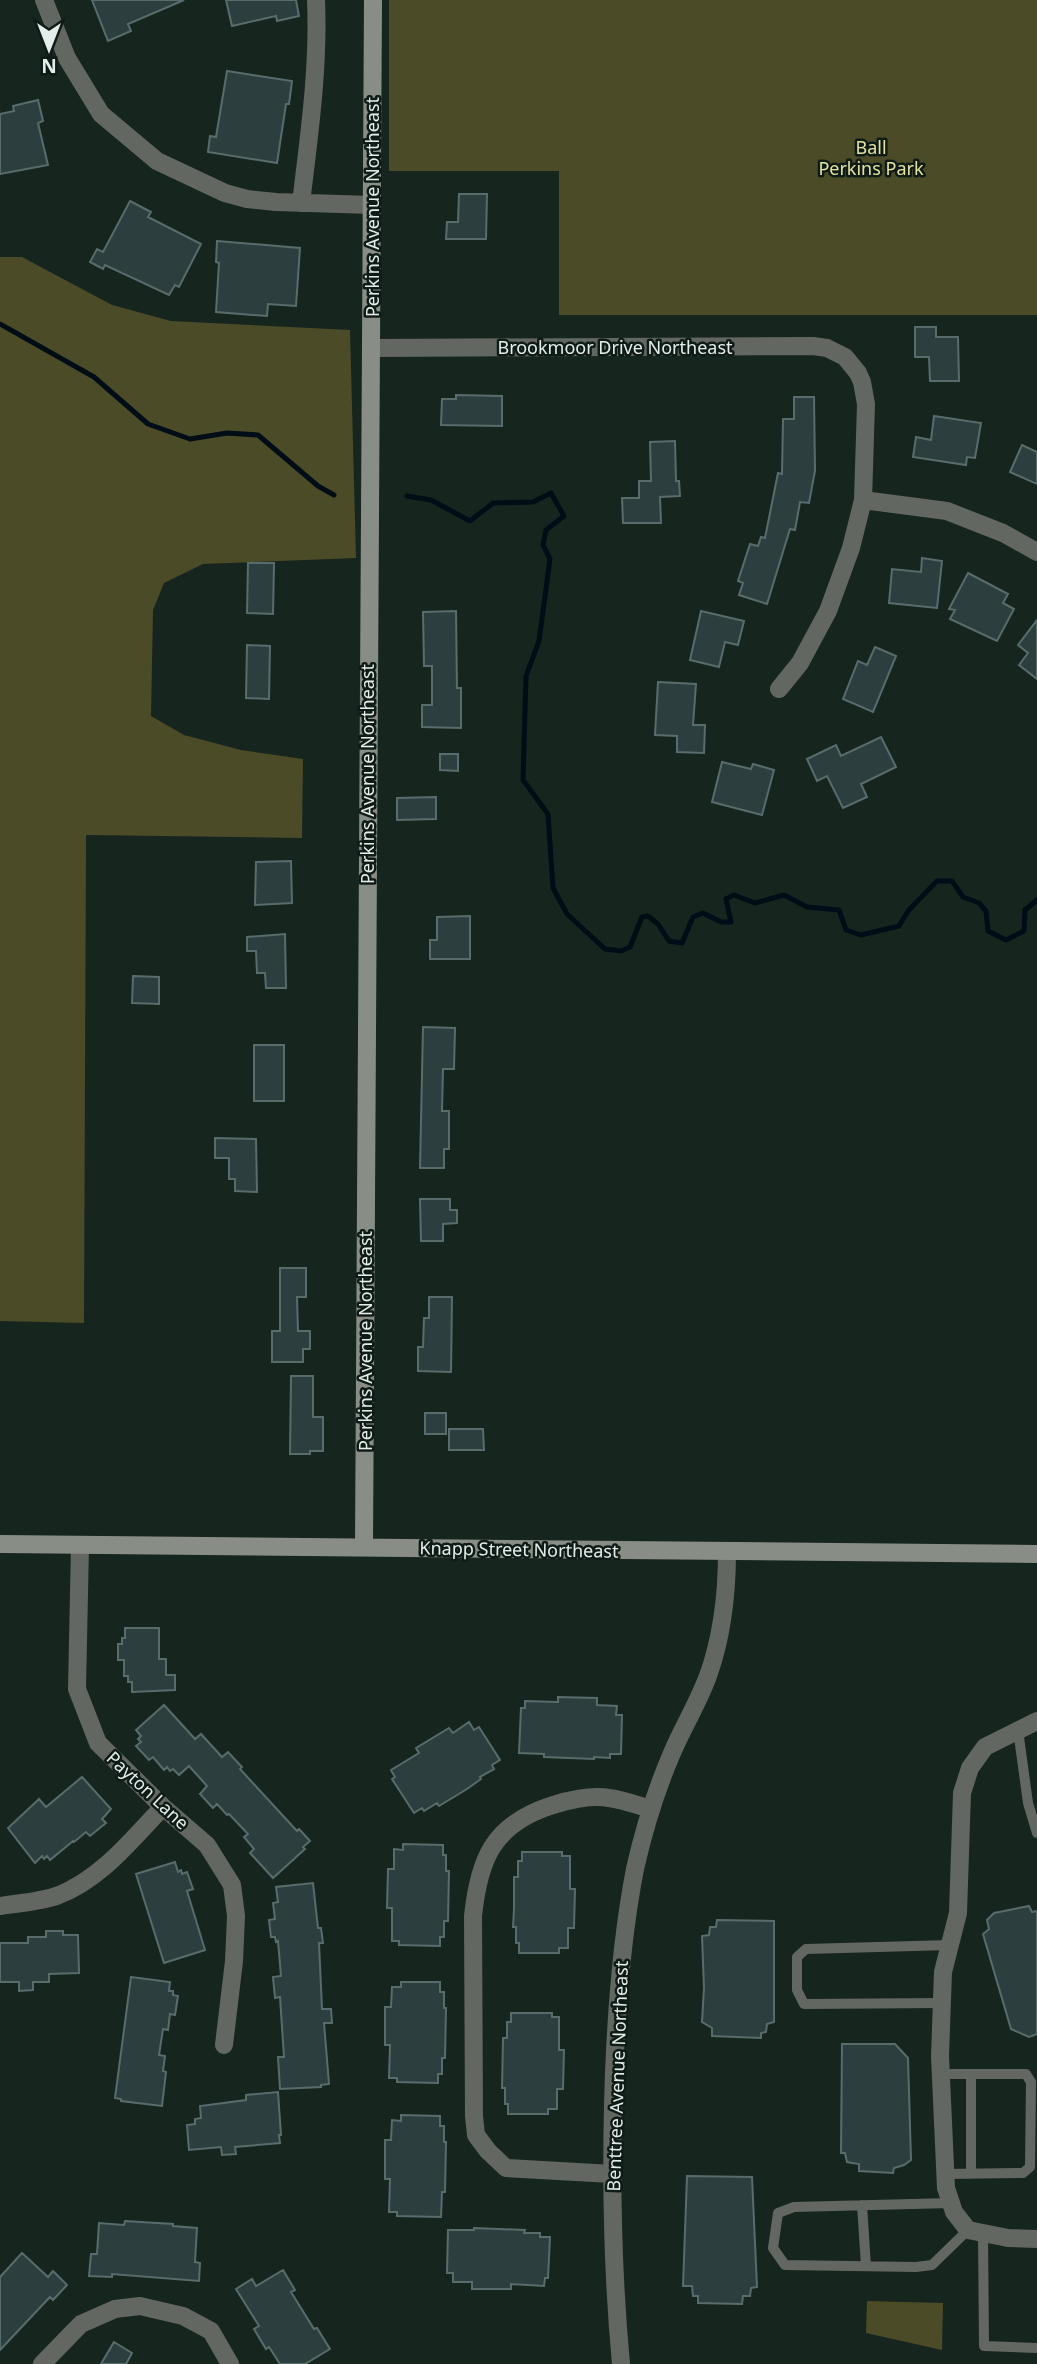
<svg xmlns="http://www.w3.org/2000/svg" width="1037" height="2364" font-family="'Noto Sans',sans-serif">
<style>
.green{fill:#4c4b28}
.lines{fill:none;stroke-linecap:round;stroke-linejoin:round}
.stream{stroke:#000d16;stroke-width:5}
.building{fill:#2d3e3e;stroke:#596c6c;stroke-width:2}
.lane{stroke:#636761;stroke-width:10}
.street{stroke:#636761;stroke-width:18}
.secondary{stroke:#888e85;stroke-width:18}
.labels{text-anchor:middle;dominant-baseline:central;stroke-width:5;stroke-linejoin:round;paint-order:stroke}
.park-label{font-size:18px;fill:#e4e3a0;stroke:#0e1b16}
.street-label{font-size:18px;fill:#e4ede9;stroke:#0e1b16}
</style>
<rect width="100%" height="100%" fill="#17251f"/>
<path class="green" d="M389 0H1037V315H559V171H389Z
M0 257H22L112 305 171 321 350 330 356 558 203 564 164 583 153 610 151 716 184 735 241 750 303 759 302 838 86 835 84 1323 0 1321Z
M867 2301 943 2303 942 2350 866 2333Z"/>
<g class="lines">
<path class="stream" d="M0 324 94 377 148 424 190 439 227 433 258 435 318 486 334 495
M407 496 431 500 470 521 493 503 533 502 551 493 564 516 546 530 543 545 550 559 539 641 526 676 523 780 548 814 553 888 567 914 605 949 621 951 630 947 642 917 648 916 658 924 669 941 682 943 693 917 703 913 721 922H731L726 899 734 895 755 903 784 895 807 907 839 910 846 930 861 935 899 926 908 911 937 881H952L963 897 979 903 986 911 988 931 1006 940 1024 931 1025 910 1037 900"/>
</g>
<path class="building" d="M92 0H184L128 24 131 31 108 41Z
M226 0H296L299 16 277 21 276 16 232 26Z
M227 71 292 81 289 104H286L277 163 208 152 210 136 216 137Z
M38 100 43 121 38 123 48 165 0 174V114L14 111 13 106Z
M459 194H487L486 239H446L447 222H458Z
M130 201 151 212 148 217 201 244 179 287 175 285 169 295 105 265 103 269 90 262 97 249 103 252Z
M217 241 300 248 296 306 268 304 267 316 216 312 219 263 216 262Z
M915 327H936V337H958L959 381H930L929 357H915Z
M456 395 502 396V426L441 425 442 399H456Z
M794 397H814L815 471 809 503 800 502 795 530 790 529 767 604 739 595 743 583 738 581 750 544 758 546 761 537 765 538 778 473 782 474 783 419H794Z
M934 416 981 423 975 458 967 457 966 465 913 457 916 437 931 440Z
M675 441 676 481H679L680 496 660 497 661 523H623L622 498H639V481H651L650 442Z
M1022 445 1037 452V484L1010 472Z
M922 558 942 561 937 608 889 603 892 569 921 572Z
M248 563H274L273 614 247 613Z
M968 573 1008 594 1003 603 1014 609 997 641 950 619 955 610 949 609Z
M456 611 457 688H461V728L422 727V705H432V666H424L423 612Z
M701 611 744 621 738 645 725 642 719 667 690 660Z
M1037 620V679L1019 665 1028 653 1018 645Z
M247 645 270 646 269 699 246 698Z
M875 647 896 656 873 712 843 699 858 661 867 665Z
M658 682 696 684 693 725H705L704 753 677 752V736L655 735Z
M881 737 896 767 861 784 867 797 843 808 827 776 817 781 807 759 836 745 841 756Z
M440 754H458V771L440 770Z
M722 762 751 769 753 764 774 770 762 815 712 802Z
M436 797V819L397 820V798Z
M291 861 292 903 255 905 256 862Z
M470 916V959H430V940H437V917Z
M285 934 286 988H266L265 973H257L256 951H247V937Z
M133 976 159 977V1004L132 1003Z
M423 1027 455 1028 454 1069H443L442 1111H449V1149H444V1168H420Z
M254 1045H284V1101H254Z
M215 1138 256 1139 257 1192 235 1191V1179H229V1158H215Z
M420 1199H450V1210H457V1223L443 1224V1241H421Z
M280 1268H306V1297H297L298 1331H310V1349H303V1362H272V1331H280Z
M429 1297H452L451 1372 418 1371V1347H423L424 1318H429Z
M291 1376H313V1417H323V1451H310V1454H290Z
M425 1413H446V1434H425Z
M449 1429H483L484 1450H449Z
M125 1628H159V1659H166V1675H175V1690L132 1692V1682H128V1676H124V1660H118V1644H122V1638H125Z
M558 1697 597 1698V1705L617 1706 616 1715H622L621 1754H610V1758L594 1757V1759L544 1757V1754L519 1753 521 1708H525V1701L558 1702Z
M164 1705 195 1739 201 1734 222 1757 228 1752 242 1767 240 1769 297 1831 299 1829 310 1841 303 1847 305 1849 273 1878 250 1853 254 1849 244 1837 248 1834 229 1814 227 1815 217 1804 213 1808 200 1794 207 1786 189 1766 179 1775 173 1769 170 1771 167 1767 164 1770 153 1757 149 1760 136 1746 141 1742 138 1739 141 1736 136 1730Z
M469 1722 474 1730 479 1727 500 1760 492 1765 494 1769 480 1777 481 1779 467 1789 439 1806 437 1803 424 1811 422 1808 414 1813 392 1779 395 1777 391 1770 419 1753 416 1748 449 1728 453 1733Z
M82 1777 111 1809 102 1819 106 1823 90 1836 86 1832 74 1842 73 1841 50 1860 47 1856 44 1859 42 1856 35 1863 8 1828 39 1799 46 1807Z
M403 1844 443 1845V1855H446V1871H449L448 1921H444V1937H440V1946L399 1945V1941H392V1908H387L388 1869H394V1849L403 1850Z
M522 1852H562V1856H570V1889H575L574 1928H568V1948H559V1953H519V1943H516V1927H513L514 1909V1877H518V1861H522Z
M175 1862 178 1872 181 1870 182 1874 187 1872 193 1889 187 1891 205 1950 164 1963 136 1874Z
M313 1883 318 1928H321L323 1943H319L322 2009H331L332 2023H324L329 2084 321 2085V2087L280 2089 278 2057H284L280 1997 275 1998 273 1977 281 1976 278 1941 276 1942 275 1937H271L269 1920 275 1919 273 1903 278 1902 276 1887Z
M1029 1906 1032 1912 1037 1911V2034L1029 2037 1011 2029 983 1934 989 1929 987 1920 994 1913Z
M717 1920 774 1921V2022L767 2024 766 2032 761 2033V2038L712 2036V2028L702 2022 704 1988 702 1936 709 1935 710 1927H716Z
M46 1931H63V1935H78L79 1973 49 1974V1982H33V1990L19 1991V1982H0V1943H28V1937H46Z
M131 1977 170 1982 169 1991H173V1995L178 1996 175 2015 170 2014 168 2030 163 2029 159 2055 165 2056 163 2071 166 2072 162 2106 121 2101V2099L115 2098Z
M401 1982H440V1992H444V2008H446L445 2058H442V2074H438V2083L397 2082V2078H389L390 2045H385V2007H391L392 1987H401Z
M511 2013H552V2017H559V2050H564L563 2089H557V2109H548V2114H508V2104H505V2088H502L503 2038H507V2022H511Z
M842 2044H895L908 2058 911 2160 904 2165 894 2168 893 2173 859 2171V2164L847 2162 845 2153H841Z
M278 2092 281 2135H279L280 2143 235 2147 236 2154 222 2155 221 2147 189 2150 187 2125 195 2124V2119L201 2118 200 2106 246 2100V2095Z
M401 2115 440 2116V2126H444V2142H446L445 2192H442L441 2217 397 2216V2212H389L390 2179H385V2140H391L392 2120 401 2121Z
M687 2176 752 2177 757 2287 751 2288 750 2296H743L742 2304 698 2303V2296H693L692 2286H683Z
M125 2221 173 2224V2226L197 2228 195 2262 200 2263 199 2281 112 2274V2277L89 2276 91 2254H97L99 2223 124 2225Z
M474 2228 525 2230 524 2233H540V2237H550L548 2278H545L544 2286 511 2284V2289H472V2282H453V2273H447L448 2230H474Z
M22 2253 48 2277 53 2271 67 2285 53 2300 50 2297 0 2350V2277Z
M283 2270 295 2290 291 2292 314 2329 317 2328 330 2349 305 2364H280L269 2347 266 2349 254 2329 259 2326 236 2289 252 2279 256 2286Z
M114 2342 132 2353 126 2364H101Z"/>
<g class="lines">
<path class="lane" d="M1018 1730 1028 1803 1037 1833
M942 2003 804 2004 797 1990V1957L806 1949 950 1945
M941 2074H1026L1031 2082 1030 2167 1023 2173 945 2174
M971 2074V2174
M951 2203 794 2207 778 2213 773 2248 785 2265 916 2267 932 2265 968 2230
M862 2205 866 2266
M983 2233 984 2346 1037 2348"/>
<path class="street" d="M44 0 67 58 101 114 157 161 225 193 247 199 276 202 372 205
M301 203C309 136 319 68 316 0
M372 348 813 346 827 348 845 357 858 373 862 382 866 404 863 500 851 548 828 611 800 663 779 689
M863 500 947 511 1003 533 1037 552
M80 1545 77 1689 98 1743 163 1807 207 1845 232 1885 236 1916 234 1961 224 2045
M1037 1721 985 1747 970 1768 962 1793 958 1913 943 1972 940 2056 946 2188 954 2212 968 2230 1008 2238 1037 2239
M0 1906C20 1903 40 1902 59 1895 102 1878 132 1839 163 1807
M612 2174 506 2168 488 2151 476 2135 474 2116 473 1916C479 1859 493 1825 550 1806 567 1800 591 1795 609 1798 623 1800 637 1805 651 1809
M42 2364 81 2324 115 2309 140 2306 183 2316 211 2331 230 2364
M621 2364C613 2278 611 2192 613 2105 615 2026 620 1946 635 1869 644 1829 656 1790 672 1753 683 1727 698 1703 708 1676 722 1637 727 1593 727 1552"/>
<path class="secondary" d="M0 1544 1037 1554
M364 1547 373 0"/>
</g>
<g class="labels">
<g class="park-label">
<text x="871" y="147">Ball<tspan x="871" dy="21">Perkins Park</tspan></text>
</g>
<g class="street-label">
<text transform="translate(372 207) rotate(-90)">Perkins Avenue Northeast</text>
<text x="615" y="347">Brookmoor Drive Northeast</text>
<text transform="translate(367 774) rotate(-90)">Perkins Avenue Northeast</text>
<text transform="translate(365 1341) rotate(-90)">Perkins Avenue Northeast</text>
<text transform="translate(519 1549) rotate(1)">Knapp Street Northeast</text>
<text transform="translate(148 1790) rotate(43)">Payton Lane</text>
<text transform="translate(617 2076) rotate(-88)">Benttree Avenue Northeast</text>
</g>
</g>
<g transform="translate(49 49) rotate(180)" stroke="#0e1b16" stroke-width="5" paint-order="stroke">
<path d="M0-5L12 26L0 18L-12 26Z" fill="#e4ede9"/>
<text y="-10" font-size="19" font-weight="bold" text-anchor="middle" fill="#e4ede9">N</text>
</g>
</svg>
